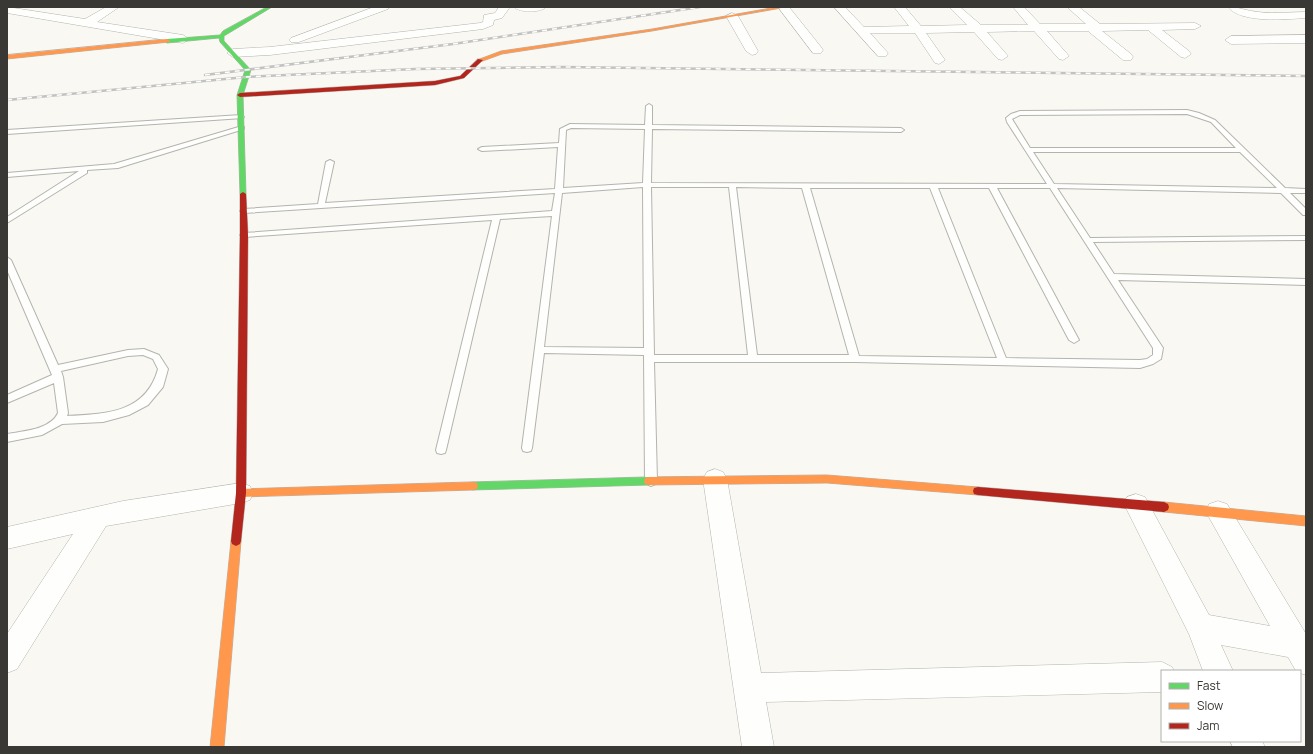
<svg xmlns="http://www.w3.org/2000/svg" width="1313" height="754" font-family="Manrope,sans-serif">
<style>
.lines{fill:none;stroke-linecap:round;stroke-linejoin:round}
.lane-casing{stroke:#b4b3ae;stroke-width:2}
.street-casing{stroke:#b4b3ae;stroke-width:1}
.fast-casing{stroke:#b4b3ae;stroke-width:1}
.slow-casing{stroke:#b4b3ae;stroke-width:1}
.jam-casing{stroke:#b4b3ae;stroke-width:1}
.lane{fill:#fefefd;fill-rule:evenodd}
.street{fill:#fefefd;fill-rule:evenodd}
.fast{fill:#63d668;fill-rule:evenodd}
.slow{fill:#ff974d;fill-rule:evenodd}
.jam{fill:#b3261e;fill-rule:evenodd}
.rail-casing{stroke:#c2c2c1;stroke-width:2.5}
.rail{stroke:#fff;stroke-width:1.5;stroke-dasharray:5;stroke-linecap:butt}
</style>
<rect width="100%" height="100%" fill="#faf8f2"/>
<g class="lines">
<defs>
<path id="lane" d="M649 104 652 106V125L901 128 904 130 901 132 652 129 651 183 1047 184 1007 122 1006 118 1011 114 1020 111 1187 110 1199 113 1215 120 1285 188 1306 189V193H1290L1306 209V215H1303L1281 193 1057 188 1090 238 1306 236V240L1093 242 1114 274 1306 279V285L1118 280 1163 348 1161 359 1153 364 1140 368 855 362H654L657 481 655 484 651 486 647 484 645 481 644 355 544 353 532 448 531 451 527 452 523 451 522 448 552 216 500 219 446 450 445 453 441 454 437 453 436 450 492 220 244 237 240 235 244 233 552 211 555 193 244 213 240 211 244 209 318 204 326 162 330 160 334 162 325 203 555 189 558 147 482 151 478 149 482 147 559 143 560 129 570 124 645 125 646 106ZM1187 114 1211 122 1236 148H1030L1012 119 1020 115ZM571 128 645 129 643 183 563 188 566 130ZM1033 152H1240L1277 188 1054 184ZM643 187 644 348 544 347 562 193ZM651 187H729L748 355H654ZM736 187 802 188 849 355H757ZM810 188H930L997 358 859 356ZM938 188H989L1069 340 1074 343 1079 340 997 188H1050L1153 348V355L1147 359 1140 360 1006 358Z
M241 115 244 117 243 118 7 134V130Z
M242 126 244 127V129L118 168 87 170V173L7 223V217L79 171 7 177V173L114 164Z
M7 257 11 260 58 365 128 350 144 349 159 355 168 369 163 387 148 405 129 415 103 422 62 424 42 435 7 442V434C23 431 50 430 58 413L54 383 7 403V395L52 375 7 270ZM143 355 153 359 158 369C146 413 106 414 67 416L68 413 63 377 61 371 128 356Z"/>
<path id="street" d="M7 7 85 19 106 7H119L97 22 183 35 189 39 183 43 7 13Z
M374 7H389L388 9 299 42H291L289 40 291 38Z
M499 7H510L502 18 494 20 493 25 483 29 270 55 233 57 227 53 233 49 270 47 480 23 483 22 484 15 495 13Z
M514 7H546C541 13 519 13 514 7Z
M778 7H789L821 47 823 50 821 53H813Z
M834 7H845L864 27 909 26 894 7H905L921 26 967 25 949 7H960L981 25H1028L1013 7H1024L1040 24H1086L1067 7H1079L1100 24 1195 23 1201 26 1195 29 1162 30 1189 51 1191 54 1185 58 1181 57 1148 30 1102 31 1131 54 1133 57 1131 60H1123L1088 31H1047L1069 56 1063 60 1059 59 1034 31 987 32 1008 56 1002 60 998 59 974 32 926 33 945 60 939 64 935 63 915 33H870L888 53 886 56H878Z
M1228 7C1239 7 1247 11 1258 12 1274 14 1290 12 1306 12V18C1287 19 1241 24 1228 7Z
M732 13 738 16 758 51 756 54 752 55 746 51 726 16Z
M1306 35V43L1231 44 1225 40 1231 36Z
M715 469 723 472 727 479 761 673 1162 662 1172 667 1174 671H1162V692L766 702 774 747H742L703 479 707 472Z
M241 483 250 486 253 493 250 500 241 503 106 526 17 669 7 673V634L73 534 7 549V527L123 501Z
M1136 494 1145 497 1209 615 1270 626 1206 512 1209 504 1218 501 1227 504 1306 634V675L1300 673V671H1296L1288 657 1221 645 1233 671H1203L1189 634 1124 504 1127 497Z
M1230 741H1262L1265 747H1233Z"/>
<path id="fast" d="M267 7H272L224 36V41L251 70 243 95 246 194 243 196 240 194 237 95 245 70 220 42 219 38 167 43 164 41 167 39 220 35 223 31Z
M649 477 653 478 654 481 653 484 649 485 473 490 469 489 468 486 469 483 473 482Z"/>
<path id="slow" d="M777 7H787L652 31 502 54 480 62 477 60 501 51 652 29Z
M167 39 170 41 169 42 7 59V55Z
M827 475 978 487 982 488 983 491 982 494 978 495 827 483 649 485 645 484 644 481 645 478 649 477Z
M473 482 477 483 478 486 477 489 473 490 241 497 237 496 236 493 237 490 241 489Z
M1164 502 1306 516V526L1164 512 1160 510 1159 507 1160 504Z
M236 536 240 538 241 541 224 747H210L231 541 232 538Z"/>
<path id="jam" d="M478 59 483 60 464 78 435 85 240 97 237 95 240 93 435 81 460 76Z
M243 192 246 194 248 235 246 493 241 541 240 544 236 546 232 544 231 541 236 493 240 235V194Z
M978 487 1164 502 1168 504 1169 507 1168 510 1164 512 978 495 974 494 973 491 974 488Z"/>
</defs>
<use href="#lane" class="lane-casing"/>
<use href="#street" class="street-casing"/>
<use href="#fast" class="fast-casing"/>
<use href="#slow" class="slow-casing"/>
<use href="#jam" class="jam-casing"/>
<use href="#lane" class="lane"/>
<use href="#street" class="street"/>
<use href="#fast" class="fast"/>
<use href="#slow" class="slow"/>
<use href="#jam" class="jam"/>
<defs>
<path id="rail" d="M205 75 453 44 700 7
M7 100 246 77 415 69 562 67 1306 76"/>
</defs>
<use href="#rail" class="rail-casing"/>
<use href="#rail" class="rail"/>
</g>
<rect width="1313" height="754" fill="none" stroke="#3a3834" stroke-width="16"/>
<rect x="1161" y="670" width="140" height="72" fill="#ffffff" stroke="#b0afae"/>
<rect x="1169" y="683" width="20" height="6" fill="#63d668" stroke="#b0afae"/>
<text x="1197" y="690" font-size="12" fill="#3a3834">Fast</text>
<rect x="1169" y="703" width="20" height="6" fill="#ff974d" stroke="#b0afae"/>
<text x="1197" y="710" font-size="12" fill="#3a3834">Slow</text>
<rect x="1169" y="723" width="20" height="6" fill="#b3261e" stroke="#b0afae"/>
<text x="1197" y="730" font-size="12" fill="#3a3834">Jam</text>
</svg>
